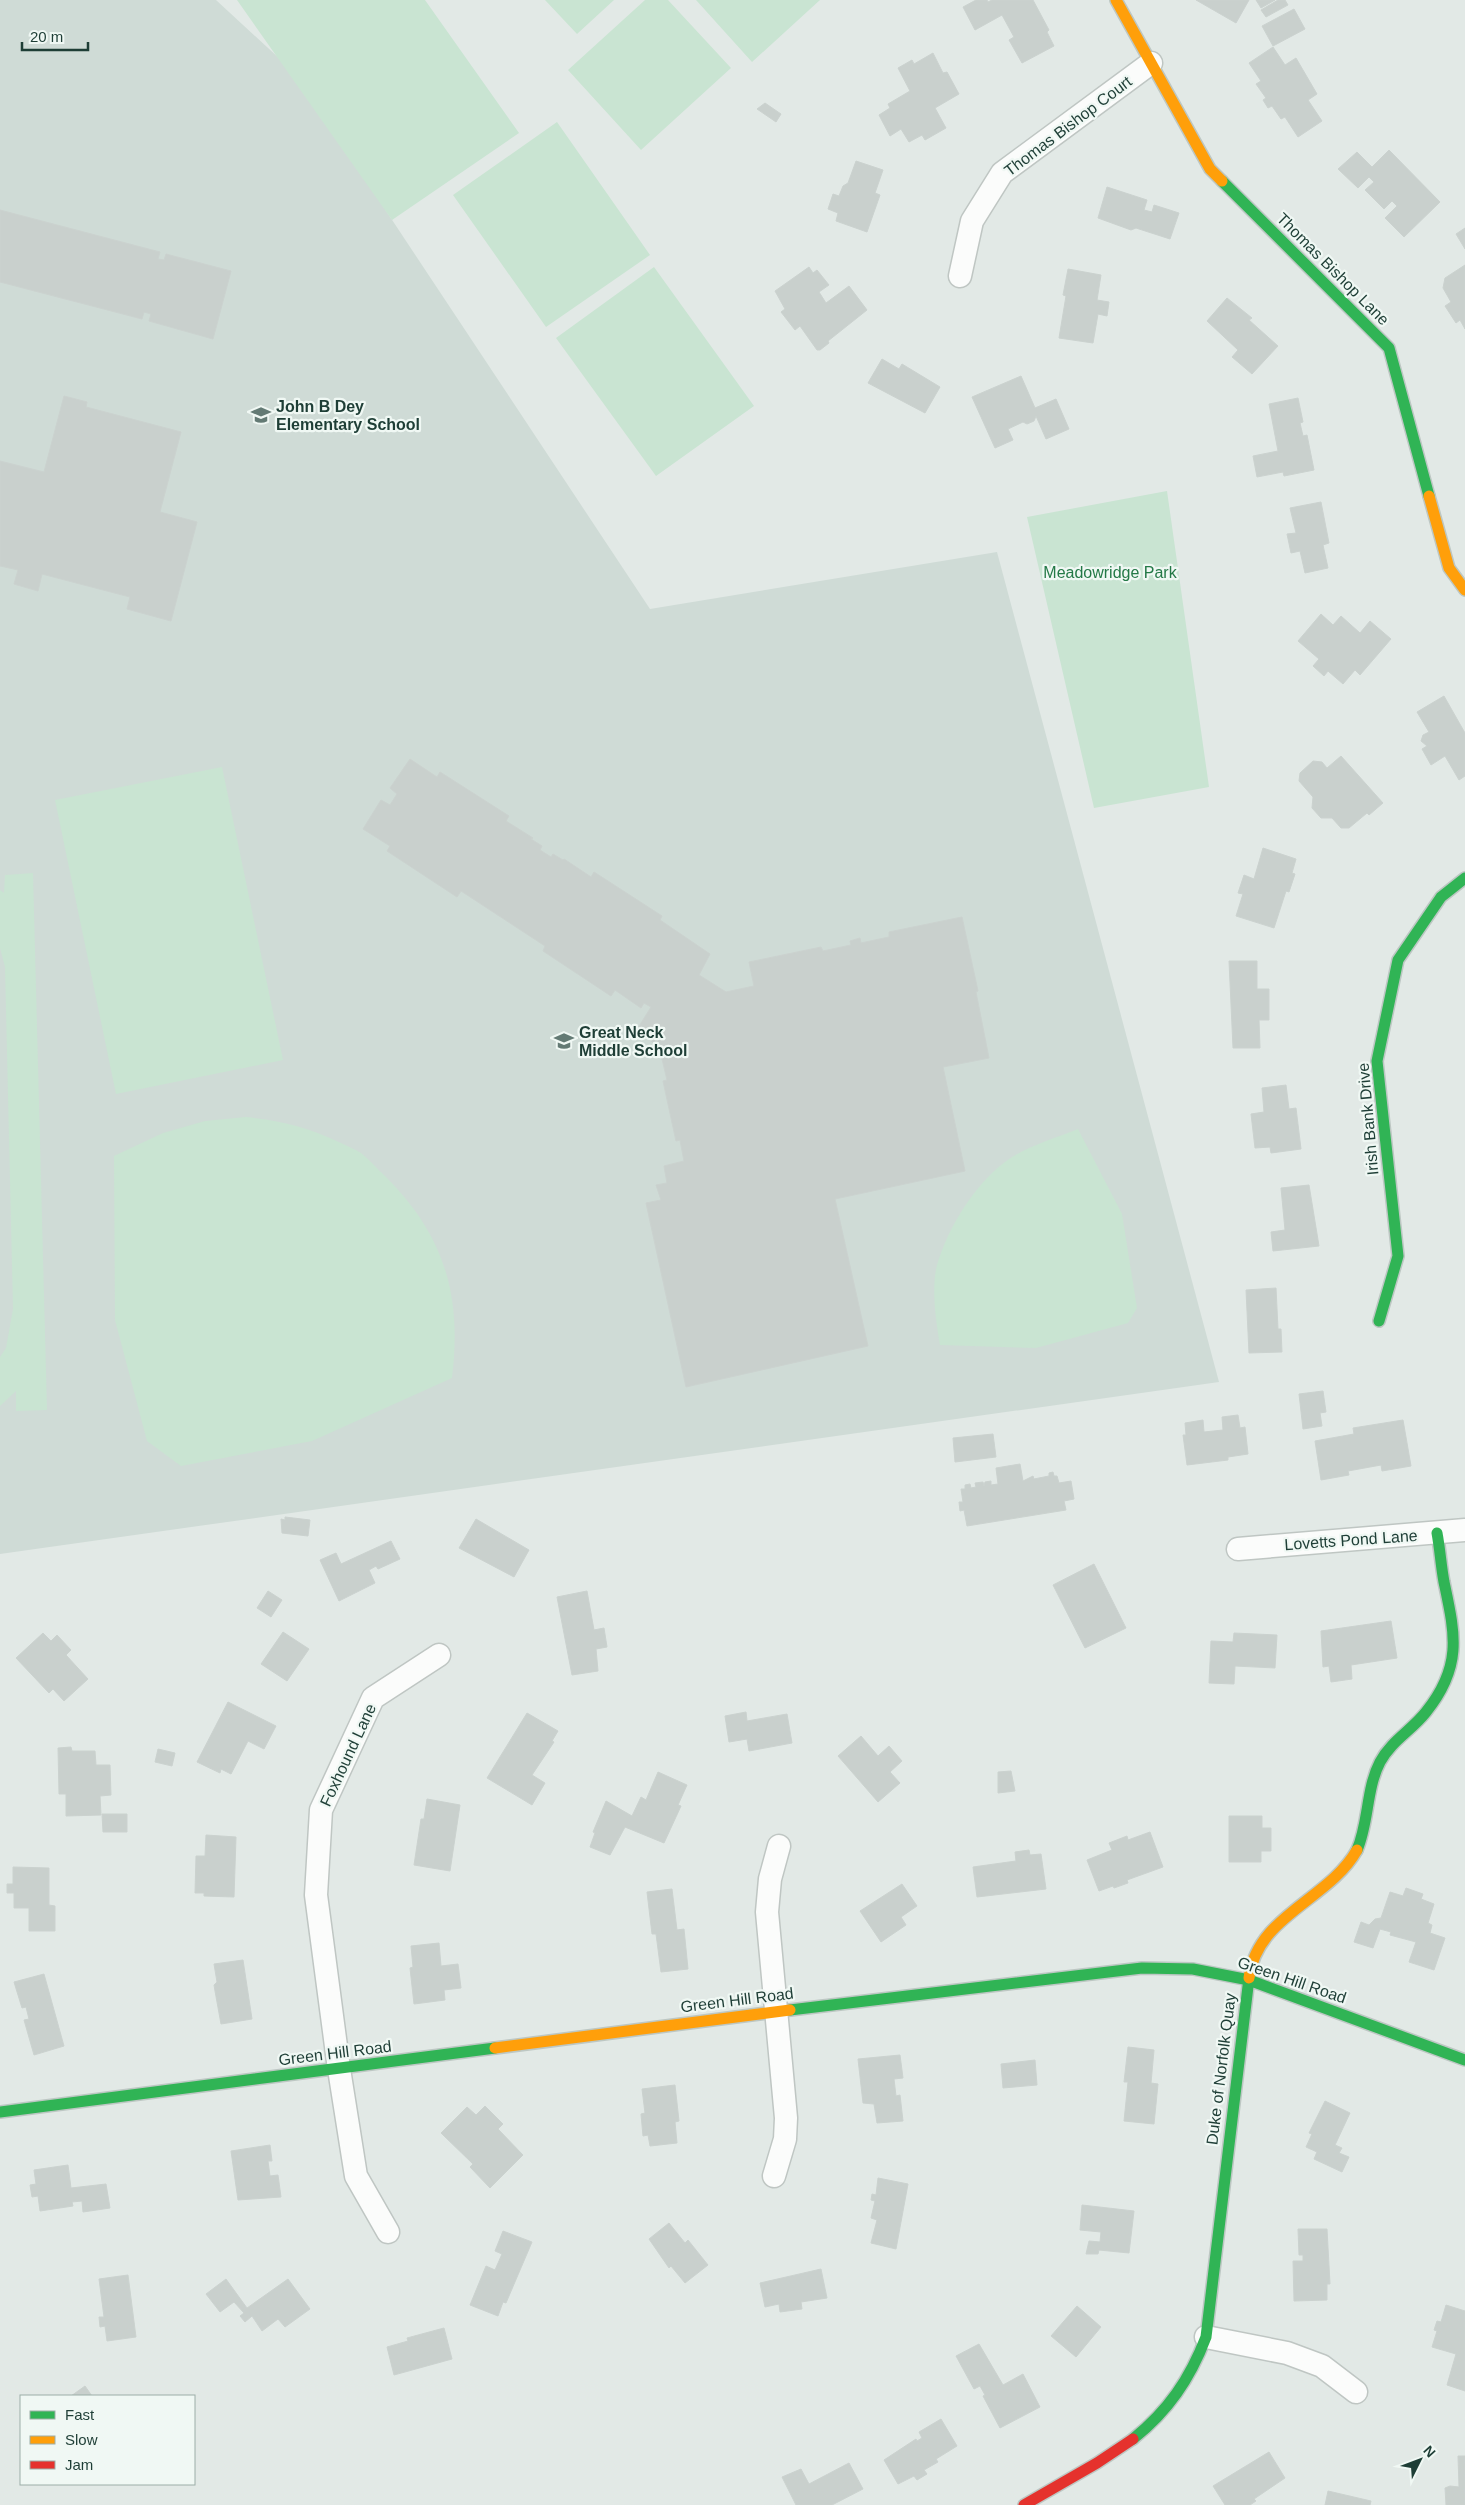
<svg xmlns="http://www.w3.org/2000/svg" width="1465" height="2505" font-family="Helvetica,sans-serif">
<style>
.built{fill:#cfdbd6}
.green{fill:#c9e4d2}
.building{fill:#c9d0cd;stroke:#cbd2cf}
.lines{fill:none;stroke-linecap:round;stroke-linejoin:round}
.street-casing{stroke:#bfc6c3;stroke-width:25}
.fast-casing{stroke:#bdc7c3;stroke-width:14}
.slow-casing{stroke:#bdc7c3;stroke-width:14}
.jam-casing{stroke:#bdc7c3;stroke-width:14}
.street{stroke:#fbfcfb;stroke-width:22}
.fast{stroke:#30b455;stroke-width:11}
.slow{stroke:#ff9f0a;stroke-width:11}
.jam{stroke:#e5322d;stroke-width:11}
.labels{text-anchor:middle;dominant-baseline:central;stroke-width:4.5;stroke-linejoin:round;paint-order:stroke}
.street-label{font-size:16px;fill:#1e3e36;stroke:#f0f8f4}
.poi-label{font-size:16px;font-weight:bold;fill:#1e3e36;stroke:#f0f8f4;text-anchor:start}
.park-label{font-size:16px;fill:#247947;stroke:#f0f8f4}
</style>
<rect width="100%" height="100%" fill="#e2e9e6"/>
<path class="built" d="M0 0H216L294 72 650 609 997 552 1219 1382 0 1554Z"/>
<path class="green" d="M237 0H425L519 133 392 220Z
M545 0H614L577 34Z
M645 0H668L731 68 641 150 568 70Z
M696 0H820L752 62Z
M557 122 650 255 546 327 453 195Z
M654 267 754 406 656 476 556 338Z
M1167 491 1209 787 1094 808 1027 517Z
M222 767 283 1060 116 1094 55 800Z
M33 873 47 1410 16 1411V1391L0 1406V1357L6 1348 13 1309 5 967 0 948V890L4 893 5 875Z
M246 1117C282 1121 308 1127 341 1143 347 1146 355 1149 361 1153 370 1160 378 1170 386 1177 445 1236 462 1296 452 1378L312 1441 181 1466 147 1441 115 1320 114 1156 163 1133 205 1121Z
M1078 1129 1122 1214 1137 1308 1128 1323 1036 1348 940 1345C936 1322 931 1288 937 1265 948 1228 974 1185 1005 1162 1026 1146 1054 1139 1078 1129Z"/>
<path class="building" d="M976 0H987L988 2 992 0H1033L1049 30 1047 32 1054 46 1022 63 1009 40 1014 37 1002 15 975 30 963 7Z
M1196 0H1249L1236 23Z
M1256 0H1275L1261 8Z
M1278 0H1285L1288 5 1266 17 1261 10Z
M1294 9 1305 29 1273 46 1262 26Z
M1273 47 1285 65 1296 58 1317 94 1308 100 1322 121 1298 137 1285 117 1281 119 1272 106 1268 108 1263 100 1266 98 1256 84 1261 81 1249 63Z
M933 53 943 73 947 72 959 94 935 108 946 128 925 140 922 135 909 142 901 129 890 136 879 115 890 108 888 104 910 91 898 68 912 60 914 64Z
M765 103 781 114 776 122 757 109Z
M1389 150 1440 202 1404 237 1385 218 1397 206 1392 201 1384 209 1365 190 1374 182 1369 177 1358 188 1338 169 1357 152 1372 167Z
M856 161 883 170 875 193 880 195 867 232 836 221 838 213 828 209 833 194 839 196 843 186 848 183Z
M1107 187 1147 200 1144 210 1152 212 1154 205 1179 213 1170 239 1136 228 1131 230 1098 218Z
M0 210 160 252 158 259 164 260 166 254 231 271 213 339 149 321 151 314 144 312 142 319 0 282Z
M1465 228V249L1456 234Z
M1465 265V329L1460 320 1456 323 1445 306 1451 302 1443 288 1445 278Z
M809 267 813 273 817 270 829 285 819 292 826 303 849 286 867 310 828 341 829 343 820 350H817L800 326 795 330 781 312 785 309 775 291Z
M1068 269 1101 275 1097 300 1109 302 1107 316 1098 314 1093 343 1059 338 1066 296 1063 295Z
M1227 298 1252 318 1249 320 1278 346 1252 374 1232 357 1238 350 1207 321Z
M882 359 899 369 902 364 940 387 925 413 868 383Z
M1021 376 1035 408 1056 399 1069 429 1046 439 1036 416 1034 421 1027 424 1023 422 1008 429 1013 440 995 448 972 397Z
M64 396 87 402 86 407 181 432 160 512 197 522 171 621 127 609 130 597 42 574 38 591 14 584 18 570 0 566V461L44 472Z
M1298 398 1303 422 1300 423 1303 436 1307 435 1314 470 1284 476 1283 472 1257 477 1253 456 1278 451 1269 404Z
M1321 502 1329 543 1323 545 1328 568 1305 573 1300 551 1291 553 1287 534 1296 533 1290 508Z
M1321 614 1333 625 1341 616 1360 633 1370 621 1391 639 1360 675 1355 670 1343 684 1328 671 1324 676 1313 666 1319 659 1298 641Z
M1444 696 1465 733V776L1459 780 1445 756 1431 765 1422 749 1427 746 1421 741 1423 735 1429 732 1417 712Z
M1341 756 1383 803 1369 815 1367 813 1349 828H1341L1332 818H1321L1312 808 1313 797 1299 781 1300 773 1313 761 1322 762 1327 768Z
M410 759 437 777 440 772 509 816 506 821 533 838 531 839 542 846 540 850 551 857 553 854 563 860 564 859 591 877 594 872 662 916 660 920 710 954 699 975 726 992 754 986 749 962 821 947 823 951 851 945 850 941 860 938 861 943 889 937V932L962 917 978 991 976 992 989 1058 943 1067 965 1171 835 1199 868 1346 686 1387 646 1203 661 1200 656 1185 667 1183 664 1166 684 1161 680 1140 676 1141 663 1081 667 1080 658 1042 654 1043 636 1031 651 1007 644 1003 641 1008 615 990 611 996 543 951 545 946 461 891 457 897 387 851 390 846 363 829 381 800 390 805 397 794 390 788Z
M1263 848 1296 859 1292 873 1295 874 1289 892 1286 891 1274 928 1236 916 1243 894 1238 893 1244 875 1254 879Z
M1229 961H1257V989H1269V1020H1259L1260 1048H1233Z
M1286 1085 1289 1109 1296 1108 1301 1149 1271 1153 1270 1147 1255 1148 1251 1114 1264 1112 1262 1088Z
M1309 1185 1319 1246 1273 1251 1271 1232 1285 1230 1281 1188Z
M1276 1288 1278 1329H1281L1282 1352 1249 1353 1246 1290Z
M1323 1391 1326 1412 1320 1413 1322 1426 1303 1429 1299 1394Z
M1238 1415 1240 1428 1245 1427 1248 1454 1228 1457V1460L1187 1465 1183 1435H1186L1185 1423 1203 1420 1204 1432 1223 1430 1222 1417Z
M1403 1420 1411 1466 1382 1471 1381 1465 1348 1471 1349 1475 1321 1480 1315 1441 1354 1434 1353 1428Z
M993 1434 996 1457 955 1462 953 1438Z
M1020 1464 1023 1481 1033 1476 1034 1479 1049 1476V1473L1053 1472 1054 1476H1057L1059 1483 1071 1481 1074 1499 1064 1501 1066 1510 967 1526 964 1510 960 1511 959 1502H963L961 1489H965V1485L970 1484 971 1488 976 1487 975 1483 983 1482 984 1486 985 1482 991 1481V1485L998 1484 996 1468Z
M285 1517 310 1520 308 1536 282 1533 281 1519 285 1520Z
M476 1519 529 1550 514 1577 459 1548Z
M391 1541 400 1559 378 1569 376 1566 369 1570 375 1583 339 1601 320 1560 336 1553 341 1564Z
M1094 1564 1126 1628 1085 1648 1053 1585Z
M268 1591 282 1600 271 1617 257 1608Z
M587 1591 594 1630 604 1628 607 1647 596 1649 598 1671 572 1675 557 1597Z
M1391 1621 1397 1658 1351 1665 1352 1679 1331 1682 1329 1666 1323 1667 1321 1631Z
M283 1632 309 1649 287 1681 261 1664Z
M43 1633 51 1641 57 1635 71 1650 66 1655 88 1679 64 1701 53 1689 49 1693 16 1658Z
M1234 1633 1277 1635 1275 1668 1235 1666 1234 1684 1209 1683 1211 1641 1233 1642Z
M228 1702 276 1726 264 1749 248 1741 231 1774 221 1769 220 1773 197 1762Z
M746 1712 747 1721 787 1714 792 1743 749 1751 747 1739 729 1742 725 1716Z
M527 1713 558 1731 552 1741 554 1742 532 1775 545 1783 532 1805 487 1778Z
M861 1736 878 1756 889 1746 902 1761 890 1772 900 1783 878 1802 838 1756Z
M71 1747 72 1751H95L96 1765H110L111 1795 100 1796 101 1815 66 1816V1794H59L58 1748Z
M158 1749 175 1753 172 1766 155 1762Z
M1011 1771 1015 1791 998 1793V1772Z
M658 1772 687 1785 678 1805 681 1806 664 1843 625 1827 610 1855 590 1847 595 1833 593 1832 606 1801 632 1816 641 1797 646 1800Z
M427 1799 460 1805 450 1871 414 1865 421 1819H424Z
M102 1814H127V1832H103Z
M1229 1816H1262V1828H1271V1851H1261V1862H1229Z
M1150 1832 1163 1867 1127 1880 1128 1883 1114 1888 1113 1886 1099 1891 1087 1860 1112 1850 1109 1843 1127 1836 1128 1840Z
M206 1835 236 1837 234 1897 204 1896V1893H195L196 1856H205Z
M1029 1850 1030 1855 1041 1854 1046 1889 977 1897 973 1867 1016 1861 1015 1852Z
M13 1867 49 1868V1905L55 1906V1931H29V1908H14V1893H7V1884H13Z
M902 1884 917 1906 901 1917 906 1925 881 1942 860 1911Z
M1406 1888 1423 1894 1421 1899 1434 1904 1428 1923 1432 1925 1430 1933 1445 1938 1434 1970 1409 1962 1416 1942 1390 1935 1391 1932 1380 1929 1373 1948 1354 1942 1361 1922 1369 1925 1375 1919 1381 1918 1390 1892 1403 1896Z
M672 1889 677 1930 684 1929 688 1969 661 1972 656 1934H652L647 1892Z
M439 1943 441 1966 458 1964 461 1988 444 1990 445 2000 414 2004 410 1968 413 1967 411 1946Z
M243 1960 252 2019 221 2024 215 1991 214 1985 217 1982 214 1964Z
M44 1974 64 2046 34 2055 24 2020 29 2019 26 2007 22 2008 14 1982Z
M1128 2047 1154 2050 1151 2083 1158 2084 1154 2124 1124 2121 1128 2082H1124Z
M900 2055 903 2078 894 2079 896 2096 900 2095 903 2121 877 2123 874 2104 863 2103 858 2059Z
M1035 2060 1037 2085 1003 2088 1001 2064Z
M675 2085 679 2121 675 2122 677 2143 650 2146 648 2135 643 2136 641 2114 645 2113 642 2089Z
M1325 2101 1350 2113 1335 2145 1342 2148 1339 2153 1349 2157 1342 2172 1314 2159 1317 2152 1306 2147 1312 2134 1309 2133Z
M485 2106 503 2124 498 2129 523 2155 490 2188 470 2167 473 2164 441 2133 467 2107 476 2115Z
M270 2145 272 2161H268L270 2176 278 2175 281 2197 238 2200 231 2151Z
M68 2165 71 2188 106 2184 110 2208 83 2212 82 2201 72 2202 73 2206 40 2211 38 2196 32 2197 30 2185 36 2184 34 2170Z
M878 2178 908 2184 896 2249 871 2243 877 2220 871 2218 875 2201 871 2200 872 2194 876 2195Z
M1082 2205 1134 2211 1129 2253 1099 2250 1098 2254H1086L1089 2241 1100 2242 1101 2232 1080 2230Z
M669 2223 685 2243 688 2240 708 2265 685 2283 671 2266 669 2268 649 2239Z
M1298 2229H1327L1330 2284H1327V2300L1294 2301 1293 2261H1303V2255H1299Z
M503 2231 532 2242 506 2303 503 2302 498 2316 470 2305 486 2266 495 2270 502 2254 495 2251Z
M821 2269 827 2298 801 2302 802 2309 780 2312 779 2304 765 2307 760 2283Z
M128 2275 136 2337 107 2341 105 2326 100 2327 99 2317H104L99 2279Z
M226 2279 247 2308 288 2279 310 2309 285 2327 278 2319 262 2331 252 2316 245 2322 240 2316 244 2313 234 2302 220 2312 206 2294Z
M1446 2305 1465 2311V2391L1447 2385 1456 2354 1432 2347 1437 2331 1434 2330 1437 2321 1441 2322Z
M1077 2306 1101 2327 1076 2357 1051 2336Z
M444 2328 452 2359 394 2375 387 2347 408 2341 407 2338Z
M979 2344 1003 2385 1023 2374 1040 2407 1000 2428 983 2396 985 2395 980 2386 974 2389 956 2356Z
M85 2386 92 2396H71Z
M941 2419 957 2446 936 2459 938 2462 924 2470 927 2474 917 2480 914 2476 898 2484 884 2460 916 2439 917 2441 922 2438 919 2432Z
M1269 2452 1285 2478 1254 2499 1256 2501 1250 2505H1225L1213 2486Z
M1458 2456H1465V2505H1446L1445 2488 1450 2486 1459 2487Z
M849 2463 863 2489 832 2505H796L782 2477 801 2469 809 2484Z
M1328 2491 1371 2501 1370 2505H1325Z"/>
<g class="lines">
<defs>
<path id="street" d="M960 276 972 221 1002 173 1151 63
M1238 1549 1465 1530
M774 2176 785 2139 786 2118 767 1912 770 1879 779 1846
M388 2232 356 2176 339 2069 316 1895 321 1810 373 1698 439 1655
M1206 2337 1287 2353 1322 2366 1356 2392"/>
<path id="fast" d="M1222 181 1389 348 1429 496
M1379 1321 1398 1256 1377 1061 1398 960 1441 897 1465 878
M1357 1850C1369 1822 1366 1789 1380 1762 1391 1741 1412 1730 1426 1712 1463 1666 1455 1634 1444 1582 1441 1566 1440 1549 1437 1533
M790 2010 1142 1968 1193 1969 1249 1980 1465 2060
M0 2112 495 2048
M1133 2439C1168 2411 1190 2379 1206 2337L1249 1978"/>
<path id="slow" d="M1116 0 1210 169 1222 181
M1429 496 1449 568 1465 590
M1249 1978C1257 1915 1329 1900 1357 1850
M495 2048 790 2010"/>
<path id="jam" d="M1024 2505 1097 2463 1133 2439"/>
</defs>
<use href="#street" class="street-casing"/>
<use href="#fast" class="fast-casing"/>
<use href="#slow" class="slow-casing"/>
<use href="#jam" class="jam-casing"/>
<use href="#street" class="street"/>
<use href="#fast" class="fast"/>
<use href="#slow" class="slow"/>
<use href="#jam" class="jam"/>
</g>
<defs>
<symbol id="school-bare" viewBox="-9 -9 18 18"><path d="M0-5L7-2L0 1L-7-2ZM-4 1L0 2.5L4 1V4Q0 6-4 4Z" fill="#637a74" stroke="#f0f8f4" stroke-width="2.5" paint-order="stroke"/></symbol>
</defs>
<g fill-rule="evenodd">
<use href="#school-bare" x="247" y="401" width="28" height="28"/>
<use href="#school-bare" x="550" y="1027" width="28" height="28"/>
</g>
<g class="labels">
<g class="street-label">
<text transform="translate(1068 126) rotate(-37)">Thomas Bishop Court</text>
<text transform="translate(1333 269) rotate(45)">Thomas Bishop Lane</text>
<text transform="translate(1368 1119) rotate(-95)">Irish Bank Drive</text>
<text transform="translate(1351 1540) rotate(-4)">Lovetts Pond Lane</text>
<text transform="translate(348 1755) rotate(-65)">Foxhound Lane</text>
<text transform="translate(1292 1980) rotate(19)">Green Hill Road</text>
<text transform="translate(737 2000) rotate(-7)">Green Hill Road</text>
<text transform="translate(335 2053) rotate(-7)">Green Hill Road</text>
<text transform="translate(1221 2069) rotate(-83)">Duke of Norfolk Quay</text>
</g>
<g class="poi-label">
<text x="276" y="406">John B Dey<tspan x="276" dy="18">Elementary School</tspan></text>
<text x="579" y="1032">Great Neck<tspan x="579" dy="18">Middle School</tspan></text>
</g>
<g class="park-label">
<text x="1110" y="572">Meadowridge Park</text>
</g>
</g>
<rect x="20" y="2395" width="175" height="90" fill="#f0f8f4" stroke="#9caea8"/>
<rect x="30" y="2411" width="25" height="8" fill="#30b455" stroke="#9caea8"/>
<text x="65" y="2420" font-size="15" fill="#1e3e36">Fast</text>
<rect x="30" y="2436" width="25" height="8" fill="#ff9f0a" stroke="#9caea8"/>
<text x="65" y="2445" font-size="15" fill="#1e3e36">Slow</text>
<rect x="30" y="2461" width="25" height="8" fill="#e5322d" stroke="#9caea8"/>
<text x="65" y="2470" font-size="15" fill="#1e3e36">Jam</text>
<g transform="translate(1420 2460) rotate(48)" stroke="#f0f8f4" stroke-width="4" paint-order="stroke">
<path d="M0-4L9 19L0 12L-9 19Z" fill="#1e3e36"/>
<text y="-8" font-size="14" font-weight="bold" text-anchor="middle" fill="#1e3e36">N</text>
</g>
<path d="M22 42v8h66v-8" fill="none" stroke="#1e3e36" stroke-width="2.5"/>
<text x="30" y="42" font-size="15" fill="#1e3e36" stroke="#f0f8f4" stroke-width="4" paint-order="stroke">20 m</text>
</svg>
